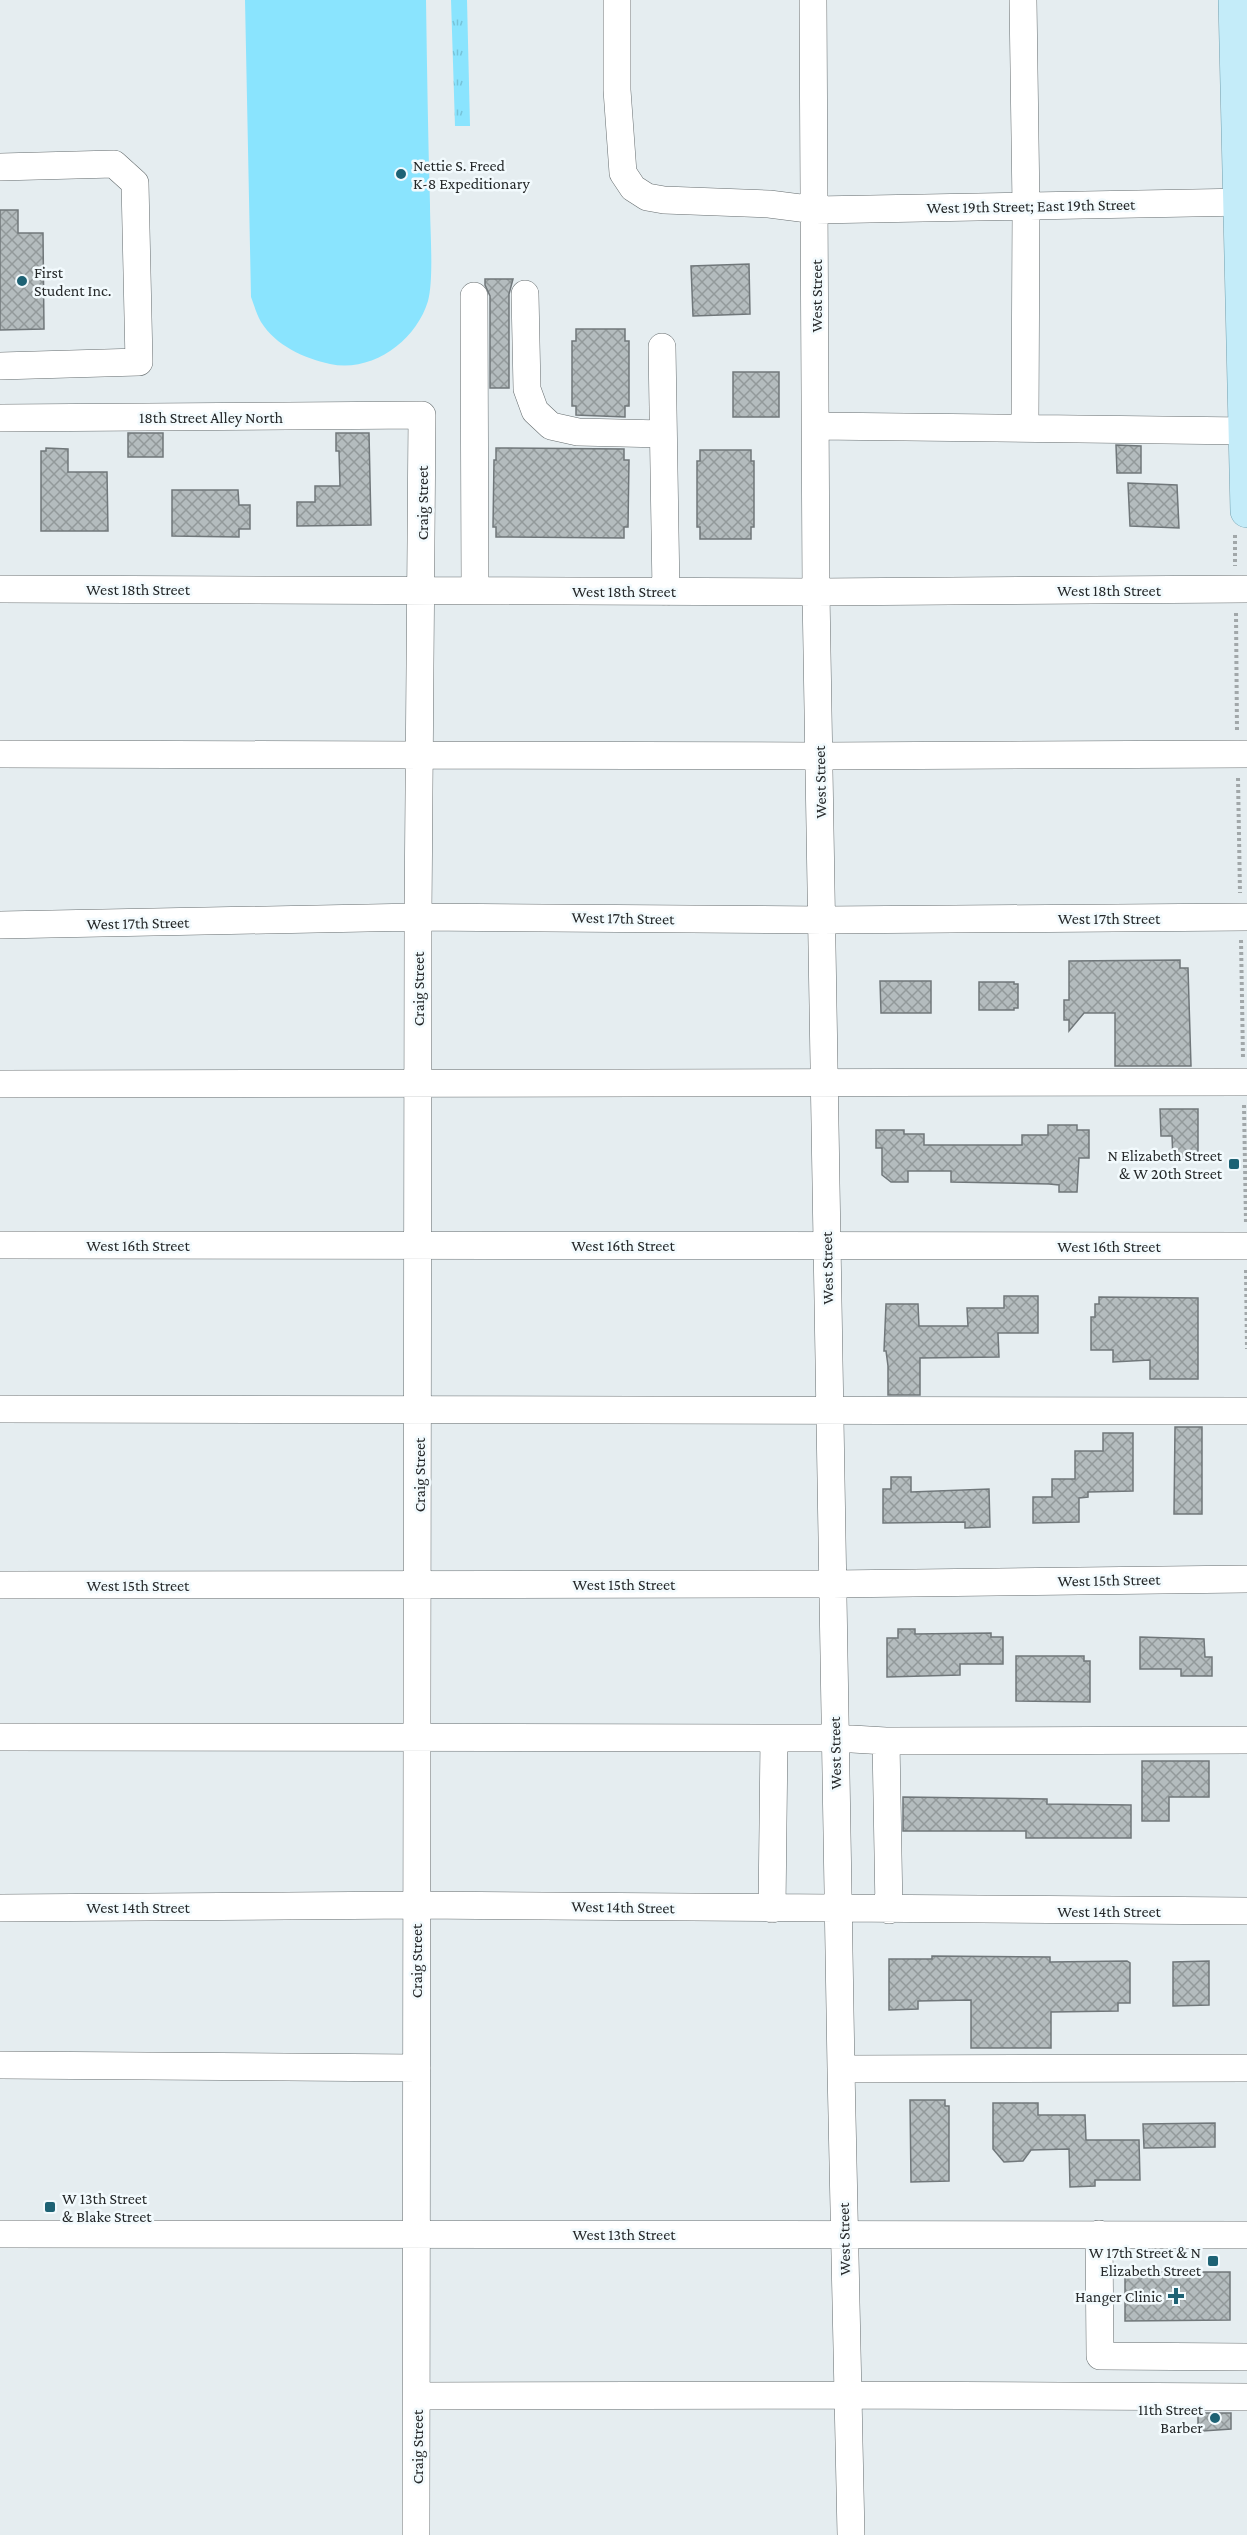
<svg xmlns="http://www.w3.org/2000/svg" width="1247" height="2535" font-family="'Crimson Pro',serif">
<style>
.grass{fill:url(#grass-tufts)}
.garden{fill:#8ae4fe}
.building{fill:url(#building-cross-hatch);stroke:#70777a;stroke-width:1.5}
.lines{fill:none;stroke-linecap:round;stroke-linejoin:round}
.minor-casing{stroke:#666d6f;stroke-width:28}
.major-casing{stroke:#73a0ae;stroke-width:34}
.path{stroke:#a1a7a9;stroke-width:4;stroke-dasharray:3 3;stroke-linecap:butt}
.minor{stroke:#fff;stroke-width:27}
.major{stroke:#c4ecf9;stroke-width:33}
.poi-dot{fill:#1d6274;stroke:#f2fafd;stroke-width:2}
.labels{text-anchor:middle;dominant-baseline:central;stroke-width:5;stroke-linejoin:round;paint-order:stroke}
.poi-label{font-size:16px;fill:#252829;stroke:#f2fafd;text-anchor:end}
.street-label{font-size:16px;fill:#252829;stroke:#f2fafd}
</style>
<defs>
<pattern id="grass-tufts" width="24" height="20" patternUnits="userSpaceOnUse" patternTransform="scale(1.5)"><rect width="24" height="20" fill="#8ae4fe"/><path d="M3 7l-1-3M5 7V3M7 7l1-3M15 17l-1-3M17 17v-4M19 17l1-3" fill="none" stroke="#77c4da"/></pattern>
<pattern id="building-cross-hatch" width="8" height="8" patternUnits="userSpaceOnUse" patternTransform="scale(1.5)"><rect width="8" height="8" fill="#b4bcbe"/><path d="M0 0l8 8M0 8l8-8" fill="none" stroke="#92999a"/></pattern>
</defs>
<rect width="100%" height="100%" fill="#e5edf0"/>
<path class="grass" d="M451 0H467L470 126H455Z"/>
<path class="garden" d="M245 0H426C427 68 428 137 430 205 430 229 434 279 428 301 416 341 372 373 330 364 304 358 276 346 261 322 257 315 254 305 251 297Z"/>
<path class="building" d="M0 210H18V233H43L44 329 0 330Z
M749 264 750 314 693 316 691 266Z
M485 279H513L509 294V388H490V296L485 285Z
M576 329H625V341H629V406H625V417L576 415V406H572V341H576Z
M733 372H779V417H733Z
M128 433H163V457H128Z
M336 433H369L371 525 297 526V502H315V486H340L339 451H336Z
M1116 445 1141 446V473H1117Z
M46 448 68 449V472H107L108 531H41V451H46Z
M496 448 624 449V460H629L628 527H624V538L496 537V527H493L494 460H496Z
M700 450H751V461H754V527H751V539H700V527H697V461H700Z
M1128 483 1177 485 1179 528 1130 526Z
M172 490H238L239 505H250V529H239V537L172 536Z
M1180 960V968H1188L1191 1066H1115V1013H1084L1069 1031V1020H1064V1000H1069V961Z
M880 981H931V1013H881Z
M979 982H1014V984H1018V1008H1014V1010H979Z
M1160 1109H1198V1160H1173L1172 1136H1161Z
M1048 1125H1077V1130H1089V1158H1079L1077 1192H1059V1185L1049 1184 951 1182V1171H908V1182H891L882 1175V1148H876V1130H904V1134H924V1145H1022V1135H1048Z
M1004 1296H1038V1333H998L999 1357 920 1358V1395H888V1366L886 1351H884L886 1304H918L919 1326H968L967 1308H1004Z
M1099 1297 1198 1298V1379H1150V1360L1113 1362V1350H1091V1317H1095V1304H1099Z
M1175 1427H1202V1514H1174Z
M1103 1433H1133V1491L1088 1492V1497L1079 1498V1522L1033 1523V1497H1052V1479H1075V1451H1103Z
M891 1477H911V1492L989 1489 990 1527 965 1528V1522L883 1523V1489H891Z
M898 1629H915V1634L991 1633V1637H1003V1664H960V1675L887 1677V1638H898Z
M1140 1637 1204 1639 1205 1657H1212V1676H1181V1669H1140Z
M1016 1656H1084V1661H1090V1702L1016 1701Z
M1142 1761H1209V1797H1169V1821H1142Z
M903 1797 1047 1799V1804L1131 1805V1838H1026V1831H903Z
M932 1956 1050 1957V1962L1127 1961 1130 1963V2003H1118V2011L1051 2012V2048H971V2000L918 2001V2009L889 2010V1959H932Z
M1209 1961V2005L1173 2006V1962Z
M910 2100H945V2106H949V2181L911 2182Z
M993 2103H1038V2115H1085L1086 2140H1139L1140 2180H1095V2186L1070 2187 1069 2149 1031 2150 1023 2161 1004 2162 993 2149Z
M1215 2123V2147L1144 2148 1143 2124Z
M1125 2272H1230V2320L1125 2321Z
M1198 2413H1231V2429L1203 2431V2426H1198Z"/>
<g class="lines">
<defs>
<path id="minor" d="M617 0V90L623 173 633 188 647 197 664 200 769 204 816 210 1247 202
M813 0 816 592 841 2069 851 2535
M1023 0 1026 206 1025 428
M0 167 114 164 135 183 139 362 0 366
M525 294 527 389 535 411 551 426 578 432 663 434
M474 296 475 591
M662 347 666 592
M0 418 422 415 418 917 416 2535
M816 426 1247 431
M0 589 816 592 1247 589
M0 754 819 756 1247 754
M0 925 418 917 823 920 1247 917
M0 1084 1247 1082
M0 1245 1247 1246
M0 1409 1247 1411
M0 1585 832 1584 1247 1579
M0 1737 835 1738 886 1741 889 1910
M886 1741 1247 1740
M0 1908 416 1905 1247 1911
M772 1909 774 1739
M0 2065 417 2068
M841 2069 1247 2068
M0 2234 1247 2235
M1099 2234 1100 2356 1247 2357
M417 2396 848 2395 1247 2397"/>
<path id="major" d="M1235 0 1247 511"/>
</defs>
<use href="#minor" class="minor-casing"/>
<use href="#major" class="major-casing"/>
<path class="path" d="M1235 535V566
M1236 613 1237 731
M1238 778 1240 893
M1241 940 1243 1058
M1244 1105 1246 1223
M1246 1270 1247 1349"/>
<use href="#minor" class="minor"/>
<use href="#major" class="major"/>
</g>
<g class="poi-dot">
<circle cx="401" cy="174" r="6"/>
<circle cx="22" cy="281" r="6"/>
<rect x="1228" y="1158" width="12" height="12" rx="3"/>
<rect x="44" y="2201" width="12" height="12" rx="3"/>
<rect x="1207" y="2255" width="12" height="12" rx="3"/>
<path d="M1173 2287h6v6h6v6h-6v6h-6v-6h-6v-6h6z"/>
<circle cx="1215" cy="2418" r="6"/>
</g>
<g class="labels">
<g class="poi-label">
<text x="413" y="165" text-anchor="start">Nettie S. Freed<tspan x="413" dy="18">K-8 Expeditionary</tspan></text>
<text x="34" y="272" text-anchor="start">First<tspan x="34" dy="18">Student Inc.</tspan></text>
<text x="1222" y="1155">N Elizabeth Street<tspan x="1222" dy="18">&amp; W 20th Street</tspan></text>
<text x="62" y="2198" text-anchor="start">W 13th Street<tspan x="62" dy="18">&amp; Blake Street</tspan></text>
<text x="1201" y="2252">W 17th Street &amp; N<tspan x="1201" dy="18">Elizabeth Street</tspan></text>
<text x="1162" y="2296">Hanger Clinic</text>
<text x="1203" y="2409">11th Street<tspan x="1203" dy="18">Barber</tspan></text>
</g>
<g class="street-label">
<text transform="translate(1031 206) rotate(-1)">West 19th Street; East 19th Street</text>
<text transform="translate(816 296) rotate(-90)">West Street</text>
<text x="211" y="417">18th Street Alley North</text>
<text transform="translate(422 503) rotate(-90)">Craig Street</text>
<text x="138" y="589">West 18th Street</text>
<text x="1109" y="590">West 18th Street</text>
<text x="624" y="591">West 18th Street</text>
<text transform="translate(820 782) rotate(-91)">West Street</text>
<text transform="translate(623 918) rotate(1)">West 17th Street</text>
<text x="1109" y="918">West 17th Street</text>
<text transform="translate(138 923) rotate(-1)">West 17th Street</text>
<text transform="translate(418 989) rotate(-90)">Craig Street</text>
<text x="138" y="1245">West 16th Street</text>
<text x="623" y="1245">West 16th Street</text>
<text x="1109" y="1246">West 16th Street</text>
<text transform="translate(827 1268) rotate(-91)">West Street</text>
<text transform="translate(419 1475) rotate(-90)">Craig Street</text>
<text transform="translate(1109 1580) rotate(-1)">West 15th Street</text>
<text x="624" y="1584">West 15th Street</text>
<text x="138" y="1585">West 15th Street</text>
<text transform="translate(835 1753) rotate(-91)">West Street</text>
<text x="138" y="1907">West 14th Street</text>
<text transform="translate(623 1907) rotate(1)">West 14th Street</text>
<text x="1109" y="1911">West 14th Street</text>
<text transform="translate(416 1961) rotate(-90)">Craig Street</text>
<text x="624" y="2234">West 13th Street</text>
<text transform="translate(844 2239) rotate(-91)">West Street</text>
<text transform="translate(417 2447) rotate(-90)">Craig Street</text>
</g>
</g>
</svg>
